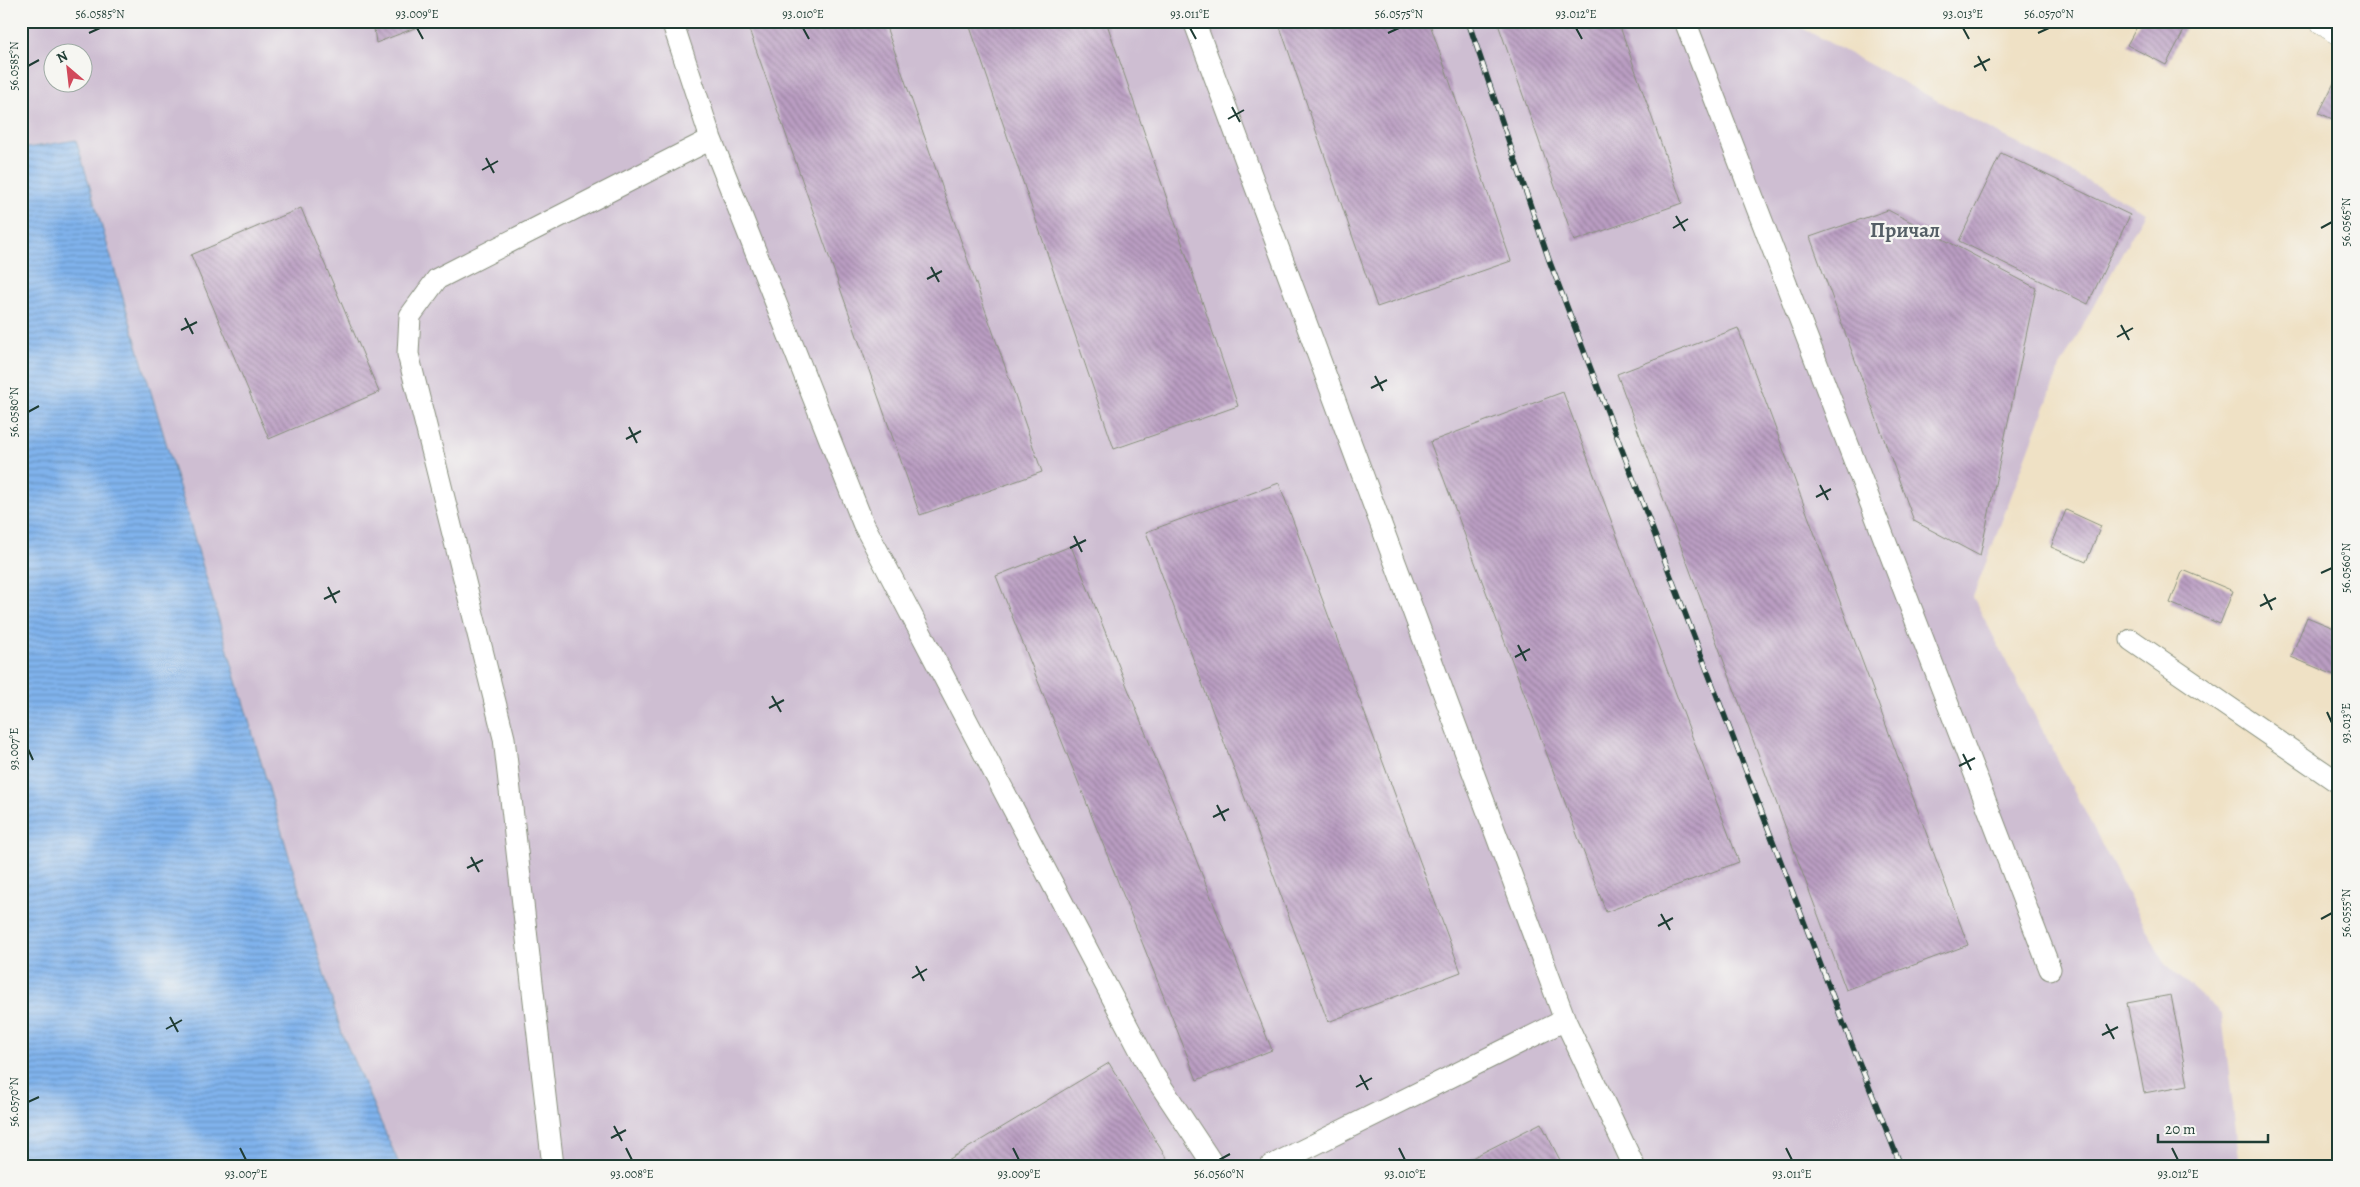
<svg xmlns="http://www.w3.org/2000/svg" width="2360" height="1187" font-family="Alegreya,serif">
<style>
.industrial{fill:#cebed2;fill-rule:evenodd}
.water{fill:url(#water-rules);stroke:#507890}
.building{fill:url(#building-back-hatch)}
.lines{fill:none;stroke-linecap:round;stroke-linejoin:round}
.lane-casing{stroke:#878f7c;stroke-width:23}
.street-casing{stroke:#878f7c;stroke-width:29}
.lane{stroke:#fff;stroke-width:21}
.street{stroke:#fff;stroke-width:28}
.rail-casing{stroke:#1f3d34;stroke-width:5.5}
.rail{stroke:#f6f6f2;stroke-width:4;stroke-dasharray:11;stroke-linecap:butt}
.ticks{fill:none;stroke:#1f3d34;stroke-width:2}
.labels{text-anchor:middle;dominant-baseline:central;stroke-width:4.5;stroke-linejoin:round;paint-order:stroke}
.neighbourhood-label{font-size:21px;font-weight:bold;fill:#555f66;stroke:#f6f6f2}
.neatline{fill:none;stroke:#1f3d34;stroke-width:2}
.ticks-label{font-size:12px;text-anchor:middle;fill:#1f3d34}
</style>
<defs>
<pattern id="water-rules" width="6" height="5" patternUnits="userSpaceOnUse" patternTransform="scale(1.25)"><rect width="6" height="5" fill="#80b2ec"/><path d="M0 2.5h6" fill="none" stroke="#6892c0"/></pattern>
<pattern id="building-back-hatch" width="6" height="6" patternUnits="userSpaceOnUse" patternTransform="scale(1.25)"><rect width="6" height="6" fill="#ba9dc2"/><path d="M-1 5l2 2M0 0l6 6M5-1l2 2" fill="none" stroke="#97819e"/></pattern>
</defs>
<rect width="100%" height="100%" fill="#f6f6f2"/>
<filter id="ink" filterUnits="userSpaceOnUse"><feTurbulence type="fractalNoise" baseFrequency=".02" numOctaves="2"/><feDisplacementMap in="SourceGraphic" scale="10" xChannelSelector="R" yChannelSelector="G"/><feConvolveMatrix kernelMatrix="1 2 1 2 8 2 1 2 1" color-interpolation-filters="sRGB"/></filter>
<filter id="wash" filterUnits="userSpaceOnUse"><feTurbulence type="fractalNoise" baseFrequency=".0096" numOctaves="4" result="noise"/><feDisplacementMap in="SourceGraphic" scale="20" xChannelSelector="R" yChannelSelector="G"/><feGaussianBlur stdDeviation="1.12" result="paint"/><feColorMatrix in="noise" values="0 0 0 0 0 0 0 0 0 0 0 0 0 0 0 0 0 1.4 0 .05"/><feComposite in="paint" operator="in"/></filter>
<g filter="url(#wash)">
<rect width="100%" height="100%" fill="#efe1c5"/>
<path class="industrial" d="M21 21H1789L2145 212 2060 367 1973 597 2164 963 2222 1015 2240 1166H400L342 1034 76 140 21 149ZM52 52H82V82H52Z"/>
<path class="water" d="M76 140 342 1034 400 1166H21V149Z"/>
<g id="blocks">
<path class="building" d="M373 21H433L376 43Z
M746 21H884L1042 472 920 515Z
M968 21H1106L1238 406 1114 449Z
M1278 21H1429L1511 261 1377 307Z
M1497 21H1618L1682 203 1574 241Z
M2140 21H2189L2166 65 2127 45Z
M2337 77H2339V122L2319 113Z
M2001 153 2130 215 2088 304 1959 241Z
M301 208 379 392 269 439 191 255Z
M1888 210 2036 288 1980 556 1914 521 1810 237Z
M1738 328 1968 945 1846 990 1617 374Z
M1563 392 1739 862 1606 912 1430 442Z
M1279 483 1461 972 1328 1022 1146 532Z
M2066 510 2101 526 2086 562 2051 547Z
M1071 546 1272 1050 1197 1080 996 576Z
M2183 570 2233 591 2220 624 2170 603Z
M2307 617 2339 630V677L2291 657Z
M2171 995 2188 1085 2144 1093 2127 1003Z
M1109 1063 1171 1166H938Z
M1541 1123 1563 1166H1456Z"/>
</g>
</g>
<g filter="url(#ink)">
<use href="#blocks" fill-opacity="0" stroke="#878f7c" stroke-width="1"/>
<g class="lines">
<defs>
<path id="lane" d="M672 21 711 139 863 523 1151 1071 1214 1166
M1194 21 1565 1020 1634 1166
M1685 21 2050 969
M2131 640 2339 783
M553 1166 504 738 408 354 410 316 437 279 711 139
M1271 1166 1565 1020"/>
<path id="street" d="M2324 21 2339 31"/>
</defs>
<use href="#lane" class="lane-casing"/>
<use href="#street" class="street-casing"/>
<use href="#lane" class="lane"/>
<use href="#street" class="street"/>
<defs>
<path id="rail" d="M1468 21 1549 260 1577 333 1840 1015 1901 1166"/>
</defs>
<use href="#rail" class="rail-casing"/>
<use href="#rail" class="rail"/>
</g>
</g>
<path class="ticks" d="M417 28 423 39M803 28 809 39M1190 28 1196 39M1576 28 1582 39M1963 28 1969 39M89 33 100 28M1388 33 1399 28M2038 33 2049 28M1978 56 1986 71M28 66 39 60M1974 67 1990 59M1232 107 1240 122M1228 119 1244 110M486 158 494 173M482 170 498 161M1676 216 1685 231M1673 228 1688 219M2321 228 2332 222M931 267 939 282M927 279 942 271M185 318 193 334M2121 325 2129 340M181 330 197 322M2117 337 2133 328M1375 376 1383 391M1371 388 1387 380M28 412 39 406M629 427 637 443M626 439 641 431M1820 485 1828 500M1816 497 1831 489M1074 536 1082 552M1070 548 1086 540M2321 573 2332 568M328 587 336 603M2264 594 2272 610M324 599 340 591M2260 606 2276 598M1518 645 1526 661M1515 657 1530 649M772 696 781 712M769 708 784 700M2327 712 2332 723M28 749 33 760M1963 754 1971 770M1959 766 1975 758M1217 805 1225 821M1213 817 1229 809M471 857 479 872M467 868 483 860M1661 914 1670 930M2321 919 2332 913M1658 926 1673 918M916 966 924 981M912 978 927 969M170 1017 178 1032M2106 1024 2114 1039M166 1029 182 1020M2102 1035 2118 1027M1360 1075 1368 1090M1356 1087 1372 1078M28 1102 39 1097M614 1126 622 1141M611 1138 626 1130M240 1148 246 1160M626 1148 632 1160M1013 1148 1019 1160M1399 1148 1405 1160M1786 1148 1792 1160M2172 1148 2178 1160M1219 1160 1230 1154"/>
<g class="labels">
<g class="neighbourhood-label">
<text x="1905" y="230">Причал</text>
</g>
</g>
<rect width="2360" height="1187" fill="none" stroke="#f6f6f2" stroke-width="55"/>
<g transform="translate(68 68) rotate(332)"><circle r="24" fill="#f6f6f2" stroke="#a0aca6"/>
<path d="M0-4L9 19L0 12L-9 19Z" fill="#d1495b"/>
<text y="-8" font-size="14" font-weight="bold" text-anchor="middle" fill="#1f3d34">N</text>
</g>
<path d="M2158 1134v8h110v-8" fill="none" stroke="#1f3d34" stroke-width="2.5"/>
<text x="2165" y="1134" font-size="15" fill="#1f3d34" stroke="#f6f6f2" stroke-width="4" paint-order="stroke">20 m</text>
<rect x="28" y="28" width="2304" height="1132" class="neatline"/>
<g class="ticks-label">
<text x="100" y="18">56.0585°N</text>
<text x="417" y="18">93.009°E</text>
<text x="803" y="18">93.010°E</text>
<text x="1190" y="18">93.011°E</text>
<text x="1399" y="18">56.0575°N</text>
<text x="1576" y="18">93.012°E</text>
<text x="1963" y="18">93.013°E</text>
<text x="2049" y="18">56.0570°N</text>
<text transform="translate(14 66) rotate(-90)" y="4">56.0585°N</text>
<text transform="translate(2346 222) rotate(-90)" y="4">56.0565°N</text>
<text transform="translate(14 412) rotate(-90)" y="4">56.0580°N</text>
<text transform="translate(2346 568) rotate(-90)" y="4">56.0560°N</text>
<text transform="translate(2346 723) rotate(-90)" y="4">93.013°E</text>
<text transform="translate(14 749) rotate(-90)" y="4">93.007°E</text>
<text transform="translate(2346 913) rotate(-90)" y="4">56.0555°N</text>
<text transform="translate(14 1102) rotate(-90)" y="4">56.0570°N</text>
<text x="246" y="1178">93.007°E</text>
<text x="632" y="1178">93.008°E</text>
<text x="1019" y="1178">93.009°E</text>
<text x="1219" y="1178">56.0560°N</text>
<text x="1405" y="1178">93.010°E</text>
<text x="1792" y="1178">93.011°E</text>
<text x="2178" y="1178">93.012°E</text>
</g>
</svg>
